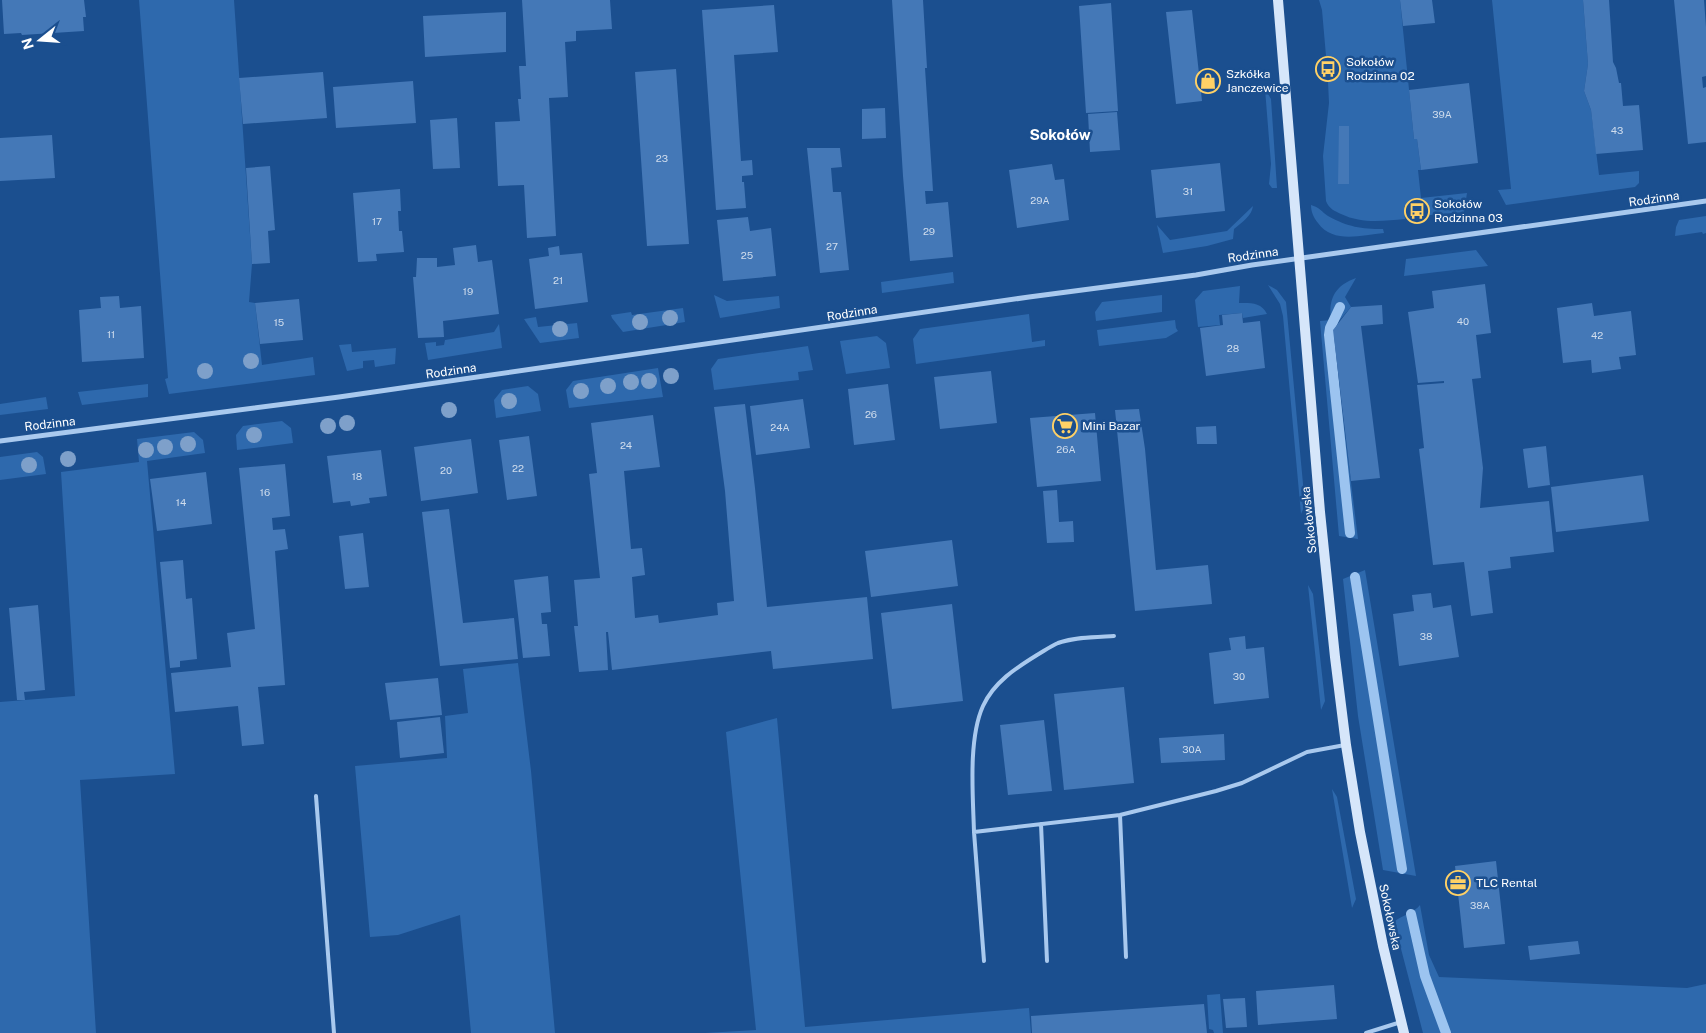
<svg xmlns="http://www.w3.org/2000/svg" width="1706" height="1033" font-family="'Public Sans',sans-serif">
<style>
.green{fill:#2e69ad}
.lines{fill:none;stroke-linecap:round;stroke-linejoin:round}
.stream{stroke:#9cc4f0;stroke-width:10}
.building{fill:#4478b7}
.lane{stroke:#a9c9ee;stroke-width:4}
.street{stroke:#a9c9ee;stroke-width:5}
.secondary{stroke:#d6e6fa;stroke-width:10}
.tree{fill:#7ea0ca}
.labels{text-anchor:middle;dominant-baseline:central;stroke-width:5;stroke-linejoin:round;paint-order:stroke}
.number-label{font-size:10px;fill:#d0dded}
.poi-label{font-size:12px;fill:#fff;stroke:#1b4f8f;text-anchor:start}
.street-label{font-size:12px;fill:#fff;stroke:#1b4f8f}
.quarter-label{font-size:15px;font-weight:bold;fill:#fff;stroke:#1b4f8f}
</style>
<rect width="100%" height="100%" fill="#1b4f8f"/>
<path class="green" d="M139 0H234L252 264 249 302 255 303 262 365 313 357 315 375 169 394 165 379 168 378Z
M1319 0H1400L1414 139H1417L1421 170H1418L1421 198 1467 193 1464 212 1430 215 1429 204 1404 206 1405 219C1383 221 1362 224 1341 214 1335 211 1329 209 1326 201L1323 156 1329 103 1328 82 1333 81 1330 56H1326L1322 10Z
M1492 0H1583L1588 64 1584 91 1591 110 1599 175 1639 171V183L1635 187 1506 205 1498 190 1511 189 1510 179Z
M1265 89 1271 99 1277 188H1272L1269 184 1271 164Z
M1311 205C1319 207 1322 212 1328 216 1348 227 1361 229 1383 229L1384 233C1361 235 1333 244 1318 223 1313 217 1311 211 1311 205Z
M1253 206C1252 216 1241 223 1234 229L1233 239 1207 246 1163 253 1157 225 1170 240 1227 231Z
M1706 216V233L1703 234 1702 232 1675 236 1676 227 1679 220Z
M1476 250 1488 266 1404 276 1406 259Z
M953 272 954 283 882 293 881 282Z
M1356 278 1345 297 1351 307 1332 329 1358 539 1339 536 1320 321 1331 320C1328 298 1336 285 1356 278Z
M1268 285 1277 290 1286 302 1305 505 1301 514 1283 316 1280 304Z
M1240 286 1239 303C1251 303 1261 302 1267 314L1243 318 1242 313 1219 315 1220 325 1198 327 1195 300 1203 291Z
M714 295 727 301 779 296 780 308 720 318Z
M1162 295V312L1096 321 1095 312 1102 302Z
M683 308 685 322 623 332 612 318 611 315 631 312 632 315Z
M1029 314 1032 342 1045 340V346L916 364 913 339 920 329Z
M536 317 538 327 577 323 579 338 540 343 524 319Z
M1175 320 1176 328 1178 331 1166 338 1099 346 1097 330Z
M499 324 502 348 428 360 425 343 436 342V346L444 345 445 340 494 332Z
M877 336 886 343 890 368 846 374 840 341Z
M351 344 352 352 396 348 395 364 375 367 374 360 363 361V368L347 371 339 345Z
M808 346 813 370 798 372 799 380 714 390 711 369 718 359Z
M658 368 663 397 569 408 566 390 573 381Z
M148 384V397L82 405 78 392Z
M528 386 538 394 541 411 496 418 494 400 502 390Z
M46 397 48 409 0 415V404Z
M282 421 291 428 293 443 237 450 236 435 243 426Z
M194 432 203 440 205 453 147 461 175 774 80 780 96 1033H0V702L75 696 61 472 139 462 137 439Z
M37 452 43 457 46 474 0 480V457Z
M1365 570 1416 876 1383 870 1358 716 1343 579Z
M1308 585 1313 594 1325 701 1321 710Z
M518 663 531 771 555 1033H471L460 915 398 935 370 937 355 766 447 758 445 716 468 713 463 669Z
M777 718 805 1027 1029 1008 1031 1033H705L756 1030 726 732Z
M1332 789 1337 797 1356 899 1352 908Z
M1420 905 1429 955 1439 977 1687 988 1706 984V1033H1423L1394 922C1402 915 1414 913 1420 905Z
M1220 994 1223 1033H1214L1213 1030 1209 1029 1207 995Z"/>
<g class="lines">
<path class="stream" d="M1340 307 1330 328 1329 335 1350 533
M1355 577 1402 869
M1411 914 1425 976 1446 1033"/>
</g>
<path class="building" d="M2 0H84L86 17H83L84 31 22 35 21 33 4 34Z
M522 0H610L612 29 576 31V41L565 42 568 97 549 98 556 236 527 238 524 185 498 186 495 122 520 121 518 99H521L519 66H526Z
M892 0H923L927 68H925L933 191H925L926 204 948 202 953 257 910 261 903 176Z
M1400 0H1432L1435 23 1403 26Z
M1583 0H1609L1613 62 1616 68 1619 83H1621L1623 106 1639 105 1643 150 1596 154 1591 110 1584 91 1588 64Z
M1674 0H1704L1706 27V76L1702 77 1703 88 1706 87V142L1688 144Z
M1111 3 1118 111 1086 113 1079 6Z
M774 5 778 52 734 55 741 161 752 160 753 175 742 176V182H744L746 208 716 210 702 10Z
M1192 10 1202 101 1176 104 1166 12Z
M506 12V52L425 57 423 16Z
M676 69 689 244 647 246 635 72Z
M323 72 327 118 243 124 239 78Z
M413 81 416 123 336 128 333 87Z
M1469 83 1478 163 1421 170 1417 139H1414L1409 90Z
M885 108 886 138 862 139V109Z
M1117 112 1120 150 1090 152 1088 114Z
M457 118 460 168 433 169 430 120Z
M1339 126H1349V184H1338Z
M52 135 55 178 0 181V138Z
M807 148H840L842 167 831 168 833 192H841L849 270 820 273Z
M1220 163 1225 211 1156 218 1151 170Z
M1052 164 1055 180 1064 179 1069 220 1017 228 1009 170Z
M270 166 275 230 268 231 270 263 252 264 246 168Z
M400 189 401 211H398L399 231H402L404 252 376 254 377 261 358 262 353 193Z
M748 217 750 231 771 228 776 276 723 281 717 220Z
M476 245 478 262 492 260 499 314 443 321 444 337 418 338 413 277H416L417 258H437V267L455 265 453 248Z
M559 246 560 255 582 253 588 302 535 309 529 259 549 256 548 248Z
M1485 284 1491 333 1476 335 1481 378 1472 379 1483 468 1480 508 1549 501 1554 552 1510 557 1511 568 1488 571 1493 613 1471 616 1464 562 1433 565 1419 449 1424 448 1417 385 1444 383V381L1418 383 1408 312 1434 308 1432 291Z
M119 296 120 308 141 306 144 358 82 362 79 310 101 308 100 297Z
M299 299 303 340 260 344 255 303Z
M1592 303 1594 316 1631 311 1636 355 1619 357 1621 369 1592 373 1591 360 1563 363 1557 308Z
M1382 305 1383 324 1361 326 1380 478 1351 481 1333 330 1351 307Z
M1242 313 1243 323 1260 321 1265 368 1206 376 1200 328 1223 325 1222 315Z
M991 371 997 423 940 429 934 377Z
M888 384 895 440 854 445 848 389Z
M803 399 810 448 756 455 750 406Z
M745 404 755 488 767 607 867 597 873 659 773 669 771 651 612 670 608 632H606L608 670 579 672 574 626H578L574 580 600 578 589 474 597 473 591 423 653 415 660 467 624 471 631 549 642 548 645 575 632 577 635 618 658 615 659 623 718 615 717 603 734 601 725 491 714 407Z
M1139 409 1145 449 1156 570 1208 565 1212 604 1135 611 1115 410Z
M1095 413 1101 481 1037 487 1030 418Z
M1216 426 1217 444H1197L1196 427Z
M529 436 537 496 507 500 499 440Z
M471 439 478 493 421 501 414 447Z
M1546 446 1550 485 1528 488 1523 449Z
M381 450 387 496 369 498 370 503 351 506 350 501 333 503 327 456Z
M285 464 290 516 272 518 273 530 285 529 288 549 275 551 285 685 258 687 264 744 242 746 238 706 175 712 171 673 231 667 227 633 255 629 239 468Z
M206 472 212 524 157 531 150 479Z
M1643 475 1649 521 1556 532 1551 487Z
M1057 490 1059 522 1073 521 1074 542 1047 543 1043 491Z
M449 509 463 623 514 618 518 659 440 666 422 512Z
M363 533 369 587 345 589 339 536Z
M952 540 958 586 871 597 865 551Z
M183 560 186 599 192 598 197 659 180 661V667L170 668 160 562Z
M548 576 551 612 541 613 542 624H547L550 656 523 658 514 580Z
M1431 593 1433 608 1451 605 1459 657 1399 666 1393 614 1414 611 1412 595Z
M952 604 963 701 892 709 881 613Z
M38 605 45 690 24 692 25 700H17L9 608Z
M1245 636 1246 649 1264 647 1269 698 1214 704 1209 653 1231 650 1229 638Z
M438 678 442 715 390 720 385 683Z
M1124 687 1134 783 1064 790 1054 694Z
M440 717 444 753 400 758 397 722Z
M1044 720 1052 791 1008 795 1000 725Z
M1224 734 1225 760 1161 763 1159 738Z
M1496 861 1505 944 1464 948 1455 866Z
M1578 941 1580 954 1530 960 1528 946Z
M1334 985 1337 1019 1258 1025 1256 991Z
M1245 998 1247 1027 1226 1028 1223 999Z
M1204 1004 1207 1033H1032L1031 1016Z"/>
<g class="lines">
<path class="lane" d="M316 796 334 1033
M1120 815 1126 957
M1041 824 1047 961
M974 832C973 796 968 739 983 706 994 682 1016 668 1037 655 1044 651 1051 646 1058 643 1075 637 1096 637 1114 636
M984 961 974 832 1120 815 1216 791 1242 783 1307 752 1345 745
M1366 1033 1401 1022"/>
<path class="street" d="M0 441 339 397 1029 297 1196 275 1252 265 1706 201"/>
<path class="secondary" d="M1278 0 1320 512 1335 657 1346 745 1360 832 1383 946 1404 1033"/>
</g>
<g class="tree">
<circle cx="670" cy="318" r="8"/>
<circle cx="640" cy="322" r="8"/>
<circle cx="560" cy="329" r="8"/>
<circle cx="251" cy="361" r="8"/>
<circle cx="205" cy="371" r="8"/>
<circle cx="671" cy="376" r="8"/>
<circle cx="649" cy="381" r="8"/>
<circle cx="631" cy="382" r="8"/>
<circle cx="608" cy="386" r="8"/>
<circle cx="581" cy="391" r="8"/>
<circle cx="509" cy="401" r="8"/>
<circle cx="449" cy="410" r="8"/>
<circle cx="347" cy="423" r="8"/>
<circle cx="328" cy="426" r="8"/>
<circle cx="254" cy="435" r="8"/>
<circle cx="188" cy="444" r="8"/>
<circle cx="165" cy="447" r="8"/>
<circle cx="146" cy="450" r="8"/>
<circle cx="68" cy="459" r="8"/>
<circle cx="29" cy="465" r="8"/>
</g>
<defs>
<symbol id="bus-ring" viewBox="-11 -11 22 22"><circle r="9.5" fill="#1b4f8f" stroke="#ffd166" stroke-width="1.5"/><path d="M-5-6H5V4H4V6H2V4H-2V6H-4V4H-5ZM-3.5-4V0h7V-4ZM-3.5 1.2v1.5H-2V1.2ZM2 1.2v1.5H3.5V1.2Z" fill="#ffd166"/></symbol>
<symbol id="shop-ring" viewBox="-11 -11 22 22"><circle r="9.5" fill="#1b4f8f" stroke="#ffd166" stroke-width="1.5"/><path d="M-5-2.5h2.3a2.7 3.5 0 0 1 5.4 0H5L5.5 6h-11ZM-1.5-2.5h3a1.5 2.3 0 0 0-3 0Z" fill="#ffd166"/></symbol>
<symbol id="supermarket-ring" viewBox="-11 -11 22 22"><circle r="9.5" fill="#1b4f8f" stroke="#ffd166" stroke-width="1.5"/><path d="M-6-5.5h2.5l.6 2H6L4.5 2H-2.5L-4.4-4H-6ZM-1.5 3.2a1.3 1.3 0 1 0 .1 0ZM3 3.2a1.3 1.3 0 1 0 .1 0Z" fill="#ffd166"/></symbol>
<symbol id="office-ring" viewBox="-11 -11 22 22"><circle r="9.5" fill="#1b4f8f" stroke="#ffd166" stroke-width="1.5"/><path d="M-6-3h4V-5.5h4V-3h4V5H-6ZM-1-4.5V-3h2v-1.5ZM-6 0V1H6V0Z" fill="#ffd166"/></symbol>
</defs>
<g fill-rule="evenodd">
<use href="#bus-ring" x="1314" y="55" width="28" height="28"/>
<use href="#shop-ring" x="1194" y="67" width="28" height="28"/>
<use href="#bus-ring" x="1403" y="197" width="28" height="28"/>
<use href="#supermarket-ring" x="1051" y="412" width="28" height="28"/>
<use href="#office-ring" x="1444" y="869" width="28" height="28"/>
</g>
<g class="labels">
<g class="number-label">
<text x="1442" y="114">39A</text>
<text x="1617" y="130">43</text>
<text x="662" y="158">23</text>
<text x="1188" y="191">31</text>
<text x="1040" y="200">29A</text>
<text x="377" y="221">17</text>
<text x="929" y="231">29</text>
<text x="832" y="246">27</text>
<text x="747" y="255">25</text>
<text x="558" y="280">21</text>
<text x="468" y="291">19</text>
<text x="1463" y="321">40</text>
<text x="279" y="322">15</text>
<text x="111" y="334">11</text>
<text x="1597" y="335">42</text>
<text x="1233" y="348">28</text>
<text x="871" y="414">26</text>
<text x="780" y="427">24A</text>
<text x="626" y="445">24</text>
<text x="1066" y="449">26A</text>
<text x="518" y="468">22</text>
<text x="446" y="470">20</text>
<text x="357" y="476">18</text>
<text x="265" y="492">16</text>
<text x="181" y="502">14</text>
<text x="1426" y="636">38</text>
<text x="1239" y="676">30</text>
<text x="1192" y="749">30A</text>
<text x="1480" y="905">38A</text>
</g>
<g class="poi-label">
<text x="1346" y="62">Sokołów<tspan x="1346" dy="14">Rodzinna 02</tspan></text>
<text x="1226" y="74">Szkółka<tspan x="1226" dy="14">Janczewice</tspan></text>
<text x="1434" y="204">Sokołów<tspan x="1434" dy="14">Rodzinna 03</tspan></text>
<text x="1082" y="426">Mini Bazar</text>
<text x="1476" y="883">TLC Rental</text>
</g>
<g class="street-label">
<text transform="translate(1654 199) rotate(-8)">Rodzinna</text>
<text transform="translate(1253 255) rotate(-8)">Rodzinna</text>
<text transform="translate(852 313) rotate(-9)">Rodzinna</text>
<text transform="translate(451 371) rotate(-8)">Rodzinna</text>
<text transform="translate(50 424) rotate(-7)">Rodzinna</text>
<text transform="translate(1309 520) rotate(-96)">Sokołowska</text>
<text transform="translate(1390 917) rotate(78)">Sokołowska</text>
</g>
<g class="quarter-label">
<text x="1060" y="134">Sokołów</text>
</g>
</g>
<g transform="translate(40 40) rotate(253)" stroke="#1b4f8f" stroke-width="4" paint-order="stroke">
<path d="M0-4L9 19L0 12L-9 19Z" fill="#ffffff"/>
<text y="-8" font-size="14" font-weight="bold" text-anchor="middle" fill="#ffffff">N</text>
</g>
</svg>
